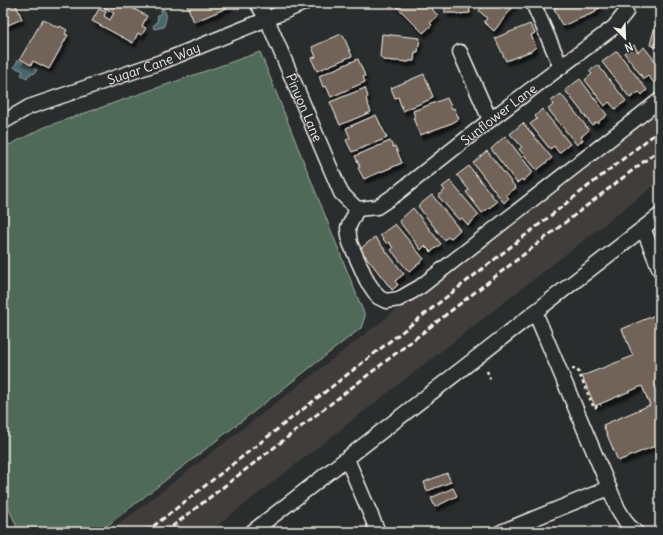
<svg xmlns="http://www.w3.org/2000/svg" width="663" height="535" font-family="Delius,sans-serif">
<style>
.built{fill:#3f3e3b}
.green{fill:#506a58;stroke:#a2aea0}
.water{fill:#4a676c;stroke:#8e9e9e}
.building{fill:#716458;stroke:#f4f1e8;filter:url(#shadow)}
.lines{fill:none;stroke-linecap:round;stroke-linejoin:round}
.minor-casing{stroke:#f4f1e8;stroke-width:17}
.path{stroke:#f4f1e8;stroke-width:2.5;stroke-dasharray:3 3;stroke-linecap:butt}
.minor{stroke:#2a2d2e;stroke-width:14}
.rail{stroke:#f4f1e8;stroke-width:3;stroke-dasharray:6 3;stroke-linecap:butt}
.labels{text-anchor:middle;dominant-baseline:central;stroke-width:4;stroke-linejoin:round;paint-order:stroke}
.street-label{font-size:13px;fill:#f4f1e8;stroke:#2a2d2e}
</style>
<defs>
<filter id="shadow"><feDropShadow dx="2.5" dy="4.5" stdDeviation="1" flood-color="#0009"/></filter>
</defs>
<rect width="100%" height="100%" fill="#2a2d2e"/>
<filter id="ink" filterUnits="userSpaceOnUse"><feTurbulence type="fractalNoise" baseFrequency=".025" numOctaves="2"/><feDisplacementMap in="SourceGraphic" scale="8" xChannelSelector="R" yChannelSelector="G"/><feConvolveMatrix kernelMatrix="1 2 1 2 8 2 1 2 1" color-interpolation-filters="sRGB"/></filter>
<g filter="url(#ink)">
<path class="built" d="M660 106V181L209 532H109Z"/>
<path class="green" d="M260 52 365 316 361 328 99 532H19L3 495V148L45 127Z"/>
<path class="water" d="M163 9C169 15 165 20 164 27L154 29 153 26 157 22 158 15 161 13V10Z
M18 60 37 70 34 74 32 73 31 75 29 74 27 78 21 75 23 71 14 67Z"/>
<path class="building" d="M3 3H20L16 5 22 19 3 27Z
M107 3H123L147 16 142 26 146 28 142 35 138 33 133 43 92 21 99 9 106 12 104 16 110 20 114 13 104 8Z
M186 3H230L231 6 194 22Z
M393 3H427L438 16 430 23 432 25 423 33Z
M445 3H469L470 13 457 14V13H445Z
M485 3H516L494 31 484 22 487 18 479 11Z
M566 3H598L600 8 595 10 596 12 562 26 554 8Z
M43 19 59 28 60 26 67 30 65 34 68 35 49 69 33 61 31 65 20 59Z
M530 24 535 33 531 35 536 47 531 51 506 61 495 38Z
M655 26 660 28V48L650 45Z
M341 34 343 35 352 56 317 71 311 58 316 57 312 47Z
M382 34 420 38 418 52H415L414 61H409V62L383 60 382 59 380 56Z
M634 45 638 52 644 47 660 67V78L654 83 648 76 644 79 624 53Z
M617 51 647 90 642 95 639 92 630 98 602 62Z
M358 59 365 76 363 77 365 82 331 97 326 86 323 87 319 76Z
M598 65 626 101 615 109 609 102 605 106 585 80 592 74 589 71Z
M424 74 433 97 430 98 431 99 403 111 398 97 395 98 391 88Z
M580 79 607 115 597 123 596 122 592 125 565 90Z
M365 88 368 97 366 99 371 112 340 125 330 102Z
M561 94 589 130 581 137 583 140 577 145 548 109 553 105 551 101Z
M447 98 452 109 454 108 459 119 452 123 420 135 413 118 415 117 413 111Z
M542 109 570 144 559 153 554 146 550 149 530 124 537 119 535 116Z
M376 115 387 138 352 152 346 140 350 138 346 128Z
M523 123 552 158 537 170 519 149 522 147 510 134Z
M505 136 533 172 523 181 522 179 517 183 491 149Z
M390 141 393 147 395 146 402 163 364 179 358 168 360 167 355 156Z
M487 151 516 188 506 195 509 198 504 203 473 163Z
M469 166 497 202 482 213 466 192 469 190 457 175Z
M450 181 479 215 468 225 462 218 459 220 438 196 445 190 442 187Z
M432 195 460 230 450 239 448 237 444 240 418 206Z
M413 208 441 244 431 252 425 246 421 250 399 221Z
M395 224 424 259 409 272 391 250 393 248 389 242 387 244 380 235Z
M375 237 404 274 395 281 398 285 392 290 360 249Z
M660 313V444L618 461 603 425 650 405 642 386 595 406 582 376 633 356 622 329Z
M447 473 451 482 427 491 424 482Z
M453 488 457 496 435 507 431 498Z"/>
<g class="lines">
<defs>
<g id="minor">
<path id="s1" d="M257 3 267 19 341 193 357 209"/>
<path d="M533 3 561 67"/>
<path d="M460 52 490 120"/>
<path id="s2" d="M3 122 29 107 161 62 267 19 304 3"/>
<path d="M357 209 348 228 350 243 367 281 378 297 386 301 399 299 420 287 660 100"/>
<path id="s3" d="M357 209 377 207 395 195 490 120 614 27 626 12 624 3"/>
<path d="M643 228 660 270"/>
<path d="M535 312 618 509 628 525 636 532"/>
<path d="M347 459 378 532"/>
<path d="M252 532 660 215"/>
<path d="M501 532 609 488"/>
</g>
</defs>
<use href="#minor" class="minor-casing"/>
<path class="path" d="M572 369H576L578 371 594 408 601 405
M487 371 491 381"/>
<use href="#minor" class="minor"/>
<path class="rail" d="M146 532 660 130
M165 532 660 149"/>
</g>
</g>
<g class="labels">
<g class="street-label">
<text stroke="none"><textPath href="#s2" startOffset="162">Sugar Cane Way</textPath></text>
<text stroke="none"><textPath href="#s1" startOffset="115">Pinyon Lane</textPath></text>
<text stroke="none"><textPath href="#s3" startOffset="173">Sunflower Lane</textPath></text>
</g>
</g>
<rect width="663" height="535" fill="none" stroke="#2a2d2e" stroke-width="16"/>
<rect x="8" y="8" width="647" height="519" fill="none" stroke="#f4f1e8" stroke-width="1.5" filter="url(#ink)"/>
<g transform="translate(625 38) rotate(157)" stroke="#2a2d2e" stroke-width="3" paint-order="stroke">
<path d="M0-3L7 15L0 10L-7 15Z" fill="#f4f1e8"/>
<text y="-6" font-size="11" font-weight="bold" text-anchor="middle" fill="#f4f1e8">N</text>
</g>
</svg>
